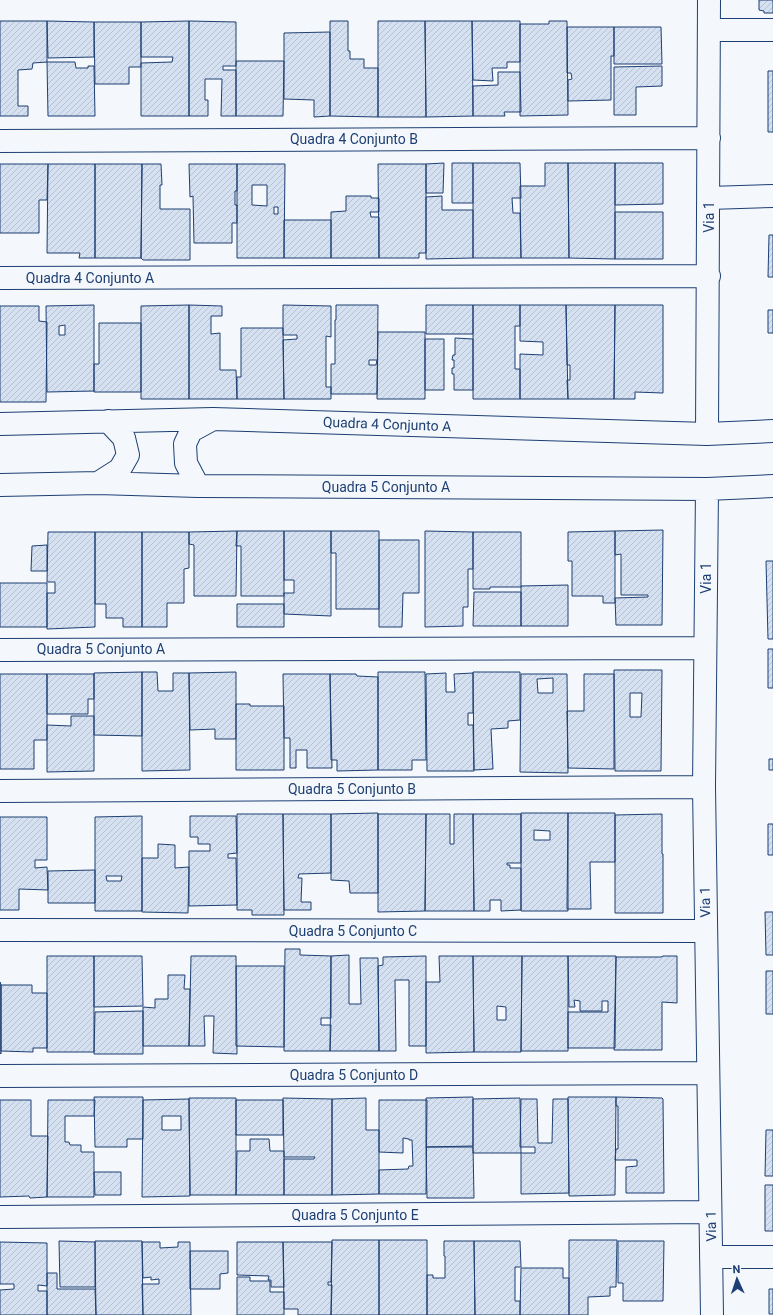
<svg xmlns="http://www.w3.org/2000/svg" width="773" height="1315" font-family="Roboto,sans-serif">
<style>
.building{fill:url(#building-hatch);stroke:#1d3f73;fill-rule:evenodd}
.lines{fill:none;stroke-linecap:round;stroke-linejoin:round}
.minor-casing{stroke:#1d3f73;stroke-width:24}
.minor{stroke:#f4f7fb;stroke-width:22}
.labels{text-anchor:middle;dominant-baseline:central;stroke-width:3;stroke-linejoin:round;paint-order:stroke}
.street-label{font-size:14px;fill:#1d3f73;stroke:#f4f7fb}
</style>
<defs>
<pattern id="building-hatch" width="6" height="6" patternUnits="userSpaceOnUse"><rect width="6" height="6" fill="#d5e0f0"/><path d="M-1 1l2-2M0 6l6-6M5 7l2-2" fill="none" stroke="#b6c1d1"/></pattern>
</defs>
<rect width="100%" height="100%" fill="#f4f7fb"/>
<path class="building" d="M759 0H773V13H764V11L759 10Z
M0 21H47V62L33 63 32 69 18 70V106H28V116H0Z
M47 21 94 22V57L48 58Z
M189 21V116H141V63L172 62 173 57H141V22Z
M189 21 236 22V66H223V70H236V116H221L222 79H205V100H208V116H189Z
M330 21H348V51H350V59H364V68H378V117L330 116Z
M378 21H425L426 117H378Z
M425 21H472L473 116 426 117Z
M472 21H520V62H507V68H492L493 81 473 80Z
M549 21H567L568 115 520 116V24H549Z
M94 22H141V67H129V84H95Z
M567 27H614V56H611V100L568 101V80L572 79 571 73H567Z
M614 27H661L662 64H614Z
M330 32V116L314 117V100L284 99V33Z
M236 61H284L283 116H236Z
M47 62H75L76 68H88V66H94L95 116H48Z
M662 66V86L636 87V115H614V67Z
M768 71H773V132H768Z
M498 72H520L521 112H504L505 116H473V86L498 85Z
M444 163 443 193H426V164Z
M452 163H473V203H452Z
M473 163H520L521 198H512L513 213H520L521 258H473Z
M545 163H568L569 258H521L520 186H545Z
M568 163H615V259L569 258Z
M615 163H663V204L615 205Z
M0 164H48L47 200H39V233H0Z
M48 164H95V258H79L80 253H47Z
M95 164H142L141 258H95Z
M142 164H161L162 185H160V209H190V260H143L141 258Z
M189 164H237V191H235V205H237V223H232V243H194L193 196 190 197Z
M237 164H285L284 258H237ZM252 185H267V206L252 205ZM274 207H278V214H274Z
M378 164H426V253H419V258H379Z
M346 196H371V198H379V212H370L371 217H379V258H331V212L346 211Z
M442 196V210H473V258L426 259V197Z
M615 212H663V259H615Z
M284 220H331V258H284Z
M769 235H773V277H768Z
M94 305V391L47 392 46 306ZM65 325V335H59V326Z
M189 305V399H141V306Z
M189 305 222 306V316H211V334L220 333V370H236L237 399H189Z
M283 305 331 306V337L326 336V387H331V399H284L283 340 297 339V335H283Z
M336 305H378L377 394H331V364H335V320H336ZM369 360H377L376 365H369Z
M426 305H473V334H426Z
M473 305H520V326H515V369H520V399H473Z
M520 305H566L568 399H520V354L543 355V342L520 341Z
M566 305H615L614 399H568L567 380H570V365H567Z
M615 305H663V393L635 392V399H614Z
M0 306H39V321L47 322 46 402H0Z
M768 310H773V333H768Z
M99 323H141V392H94V364H99Z
M241 328H283L284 399H237V377H241Z
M378 332H425V399H377Z
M455 338 473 339V390H454V374H452V368H454V360H452L453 355H455Z
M425 339H444V390H425Z
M663 530 662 625H616L615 598 648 597V595H621V554L615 555V531Z
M237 531 236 596H194V545L189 544V532Z
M237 531H284V596H241V546H236Z
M284 531H331V616L284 614V593H294V580H284Z
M331 531H379V609H336V553H331Z
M425 531 473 532V569H468V607H463V626L425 627Z
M615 531V603H603V596H572V561H568V532Z
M48 532H95V627L47 629V593H55V582H47Z
M95 532H142V627H123V618H106V604H95Z
M142 532H189V568L184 569V603H167V627H142Z
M473 532H521V587H490V589H473Z
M379 540H419V593H403L402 627H379Z
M47 545V571H31L32 546Z
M766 561H773V639H768Z
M0 583H47V627H0Z
M568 585V626H521V586Z
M474 592H521V626H473Z
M237 604H284V627H237Z
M768 649H773V688H768Z
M614 670H662L661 771H615ZM630 693H642L641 717H630Z
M142 672V736L94 735V673Z
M142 672H157L158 691H173V673H189L190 770 142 771Z
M236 672V739H215V729L190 730 189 673Z
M378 672H425L426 760H412V770H378Z
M473 672H520V720L508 721V728L491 729 493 769 474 770Z
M446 673V692H455L454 674 473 673V713H468V725H473L474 771H427L426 674Z
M0 674H47V740H34V769H0Z
M47 674H94V699H88V714H47Z
M283 674H330L332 768H307V750H296V768H290V738H284Z
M330 674H356L357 676 378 677V770L337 771V760H331Z
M521 674H567L568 773 520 772ZM553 678V693H538L537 679Z
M584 674H614V769L568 768 567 711H584Z
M236 704H250V706H284V770H236Z
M71 716H94V771L47 772V725L71 726Z
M769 759H773V770H769Z
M378 813V893H350L349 881 331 880V814Z
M521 813H568V911H521ZM534 830 550 831V840H534Z
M568 813H615V862H590L591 909H567Z
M237 814H283L284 915H252V910H237Z
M283 814H331V873L299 874 298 878H302L301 902H311V910H284Z
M378 814H426L425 911 378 912Z
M426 814H450V844H454V814H473L474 911H425Z
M473 814H521V863H507V865H510V868H521V910L501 911V900H490V911H474Z
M662 814V854H663V913H615V815Z
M142 816V911H95V817ZM106 876H122L121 881H107Z
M190 816H236L237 853 228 854V858H236L237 905 189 906V851H210V844H198V837H190Z
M0 817H47V860H35V868L47 867 48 890 19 889V910H0Z
M768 824H773V855H768Z
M158 844 175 845V868L189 867 188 913 142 912V858H158Z
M95 870V903H48V871Z
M765 912H773V955H766Z
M285 949H300V955L331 956V1018H321V1025H331L330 1051H284Z
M349 955V1004H361L360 958H378L379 1051H330L331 956Z
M47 956H94V1052H47Z
M94 956H142L143 1006 94 1007Z
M191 956H236L237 1054 213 1053 214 1016H204L205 1046H189Z
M426 956V1046H409V980H395L396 1051H379L378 966 383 965V957Z
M439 956H473L474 1052 426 1053V982H440Z
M473 956H522L521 1052H474ZM497 1006 506 1007V1020H497Z
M522 956H568V1051H521Z
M568 956H616L615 1048H568V1012H608V1001H602V1011H580V1001L574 1000 575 1007H569Z
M663 956H677V1003L662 1002V1050H614L616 957H661Z
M236 966H284V1047L236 1046Z
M766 971H773V1014H766Z
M168 975H185L184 989H190L189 1046H143V1007L155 1008V999H168Z
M0 982 1 985V1054L0 1053Z
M1 985H32V993H47V1048H33V1052L1 1051Z
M143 1011V1054H94L95 1012Z
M94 1097H143V1139H127V1147H95Z
M473 1097V1146L426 1147V1098Z
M568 1097H616L615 1195 569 1196Z
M616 1097 662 1098 663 1099 664 1193H626V1167L637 1166V1160H615L616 1149H618V1106H616Z
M189 1098H236V1195H190Z
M283 1098 332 1099V1195H284V1159H314L315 1157H284Z
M366 1098V1130H379V1194L332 1195V1099Z
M520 1098 521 1153H473V1099Z
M189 1099 190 1196 142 1197 143 1100ZM162 1116H181V1130H162Z
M521 1099H537L538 1143H552L553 1099H568L569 1193 521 1194V1153H535V1147H520Z
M0 1100H31V1136H48L47 1197 30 1198 29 1196 0 1197Z
M48 1100H95L94 1116H65V1142H69L70 1145H81V1152H94V1197H47Z
M236 1100H283V1135H236Z
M379 1100H427L426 1194H379V1170L408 1169 409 1166H413L412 1140H409V1139L403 1138V1153L379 1152Z
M766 1130H773V1176H765Z
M250 1139H269L270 1151H284V1195H236L237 1151H250Z
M426 1147H473L474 1198H427Z
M94 1172H121V1195H95Z
M765 1185H773V1231H765Z
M332 1240H379V1315H331Z
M379 1240H427V1315H379Z
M569 1240H617L616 1287H610V1296L588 1297V1315H569Z
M59 1241 95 1242V1287H60Z
M95 1241H142L143 1315H96Z
M444 1241H474L475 1315H427V1275H433V1278H445V1256H444Z
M474 1241H520L521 1267H515V1301H520V1315H475Z
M618 1241H664L663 1301H623V1283H618Z
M0 1242 47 1243V1286L38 1285V1291H47V1315H0V1290L14 1289V1284H0Z
M142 1242H160V1248L178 1247V1242H190L191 1315H143L142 1284H159V1279L151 1280V1277L143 1278Z
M237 1242H283L284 1287H271V1280H268L269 1276 237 1275Z
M283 1242H332L331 1282H328V1285H332L331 1315H298V1309H284Z
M190 1251H228V1273L220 1274V1289H190Z
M521 1268H563V1278H569V1315H520Z
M47 1273H57V1289H95L96 1315H47Z
M237 1277H250V1281H270V1292H284V1315H237Z
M769 1289H773V1314H769Z"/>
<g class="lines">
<defs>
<path id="minor" d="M709 30H773
M0 141 709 138
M709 198 773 196
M0 278 709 276
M0 424 213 419 707 434 773 431
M707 434 709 0
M98 483 120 469 128 455 124 438 108 421
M0 485 98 483 198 486 707 489 773 486
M198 486 186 463 185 444 191 431 213 419
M707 489 704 787 712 1315
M0 650 705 648
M0 791 704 787
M0 930 706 931
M0 1076 708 1073
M0 1217 710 1212
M711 1257H773"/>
</defs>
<use href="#minor" class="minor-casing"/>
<use href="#minor" class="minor"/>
</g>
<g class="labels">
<g class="street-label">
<text x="354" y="139">Quadra 4 Conjunto B</text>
<text transform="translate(709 217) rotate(-90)">Via 1</text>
<text x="90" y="278">Quadra 4 Conjunto A</text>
<text transform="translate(387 424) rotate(2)">Quadra 4 Conjunto A</text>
<text x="386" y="487">Quadra 5 Conjunto A</text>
<text transform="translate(706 578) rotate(-90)">Via 1</text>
<text x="101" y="649">Quadra 5 Conjunto A</text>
<text x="352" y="789">Quadra 5 Conjunto B</text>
<text transform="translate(705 902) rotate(-91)">Via 1</text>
<text x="353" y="931">Quadra 5 Conjunto C</text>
<text x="354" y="1075">Quadra 5 Conjunto D</text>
<text x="355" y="1215">Quadra 5 Conjunto E</text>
<text transform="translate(711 1226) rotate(-91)">Via 1</text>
</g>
</g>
<g transform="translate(737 1279) rotate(357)" stroke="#f4f7fb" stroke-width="3" paint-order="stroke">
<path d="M0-3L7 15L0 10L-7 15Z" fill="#1d3f73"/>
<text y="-6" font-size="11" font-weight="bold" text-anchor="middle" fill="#1d3f73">N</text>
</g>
</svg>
